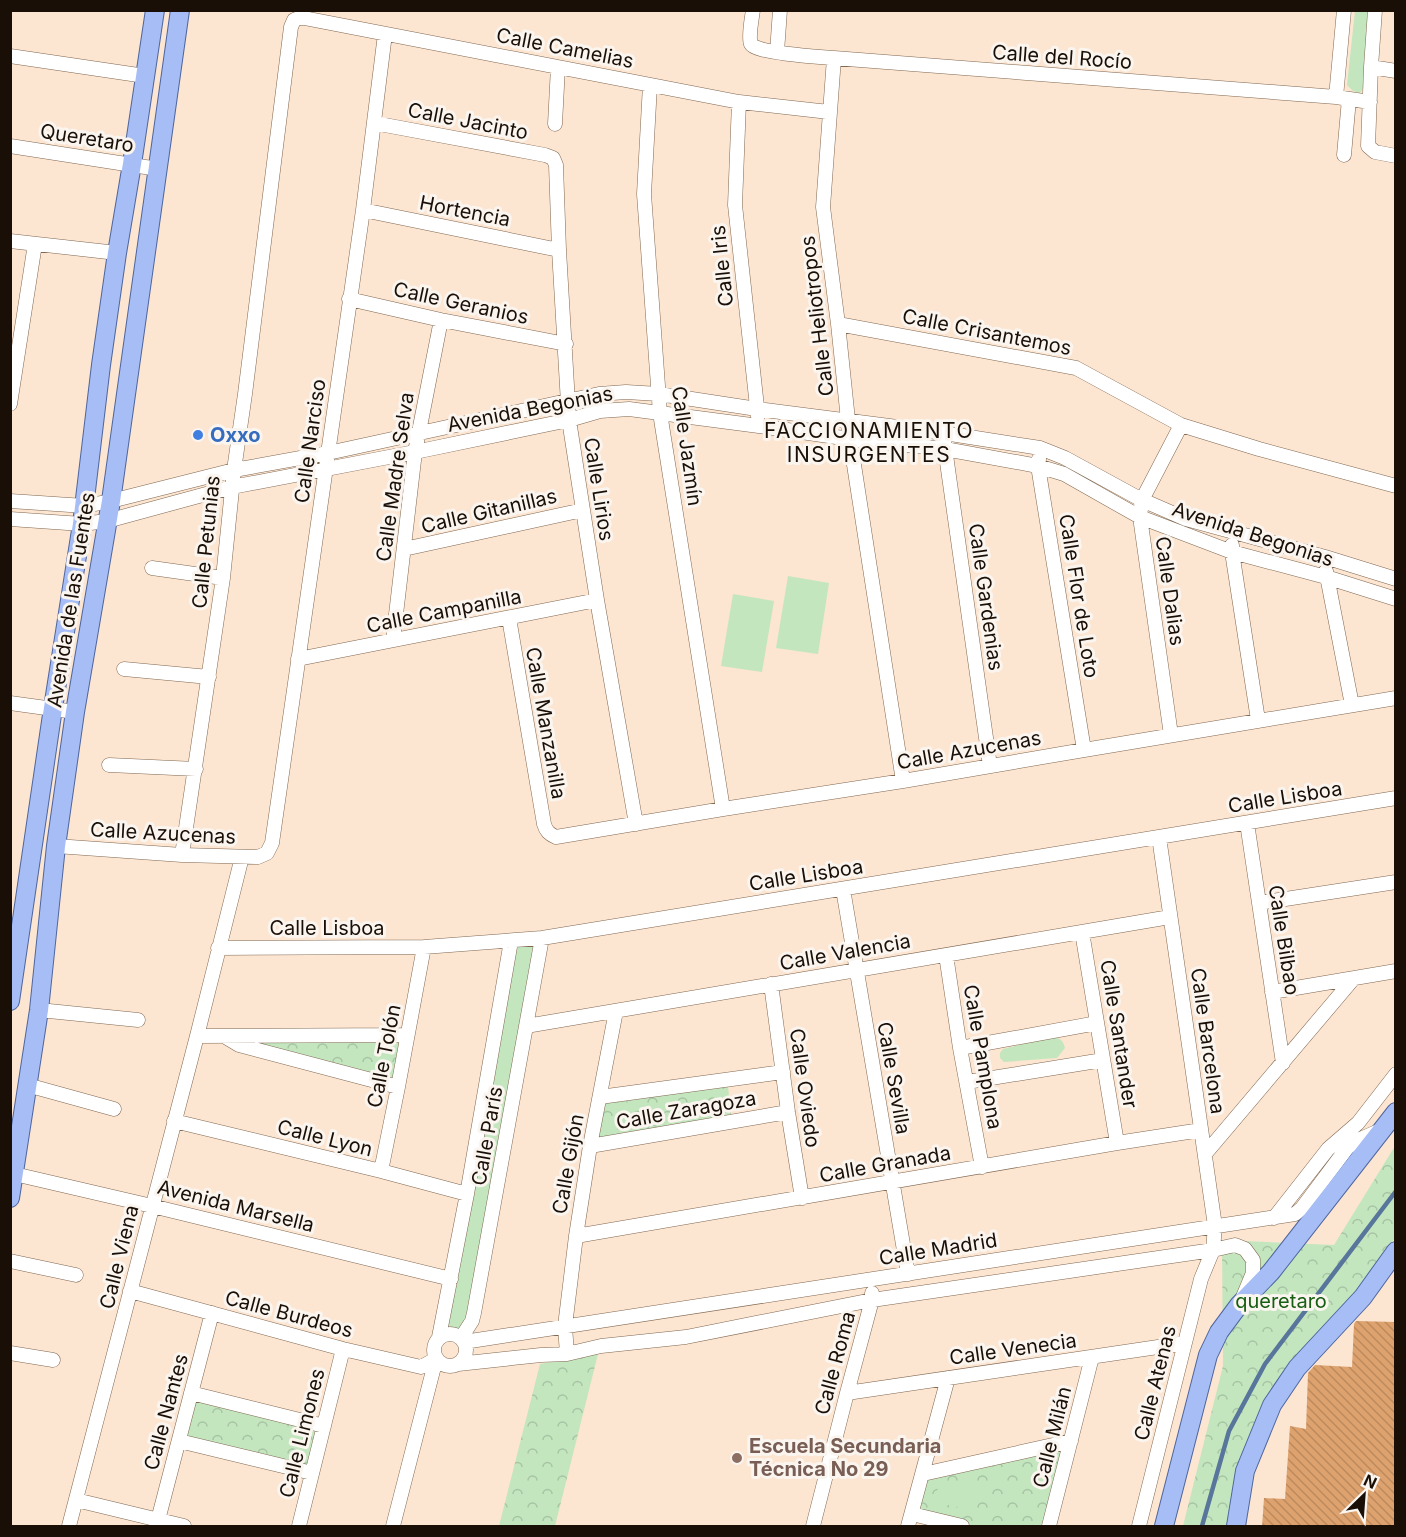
<svg xmlns="http://www.w3.org/2000/svg" width="1406" height="1537" font-family="Inter,sans-serif">
<style>
.park{fill:url(#park-crowns)}
.garden{fill:#c3e6bf}
.lines{fill:none;stroke-linecap:round;stroke-linejoin:round}
.stream{stroke:#58759b;stroke-width:4.5}
.building{fill:url(#building-back-hatch)}
.minor-casing{stroke:#816851;stroke-width:15}
.major-casing{stroke:#4e659e;stroke-width:20}
.minor{stroke:#fff;stroke-width:14}
.major{stroke:#a6bef5;stroke-width:18}
.shop-dot{fill:#3f7fe0;stroke:#fbf5f0;stroke-width:2}
.education-dot{fill:#8d6e63;stroke:#fbf5f0;stroke-width:2}
.labels{text-anchor:middle;dominant-baseline:central;stroke-width:6;stroke-linejoin:round;paint-order:stroke}
.street-label{font-size:20px;fill:#190f07;stroke:#fbf5f0}
.shop-label{font-size:20px;font-weight:bold;fill:#366cbe;stroke:#fbf5f0;text-anchor:start}
.park-label{font-size:20px;fill:#155e12;stroke:#fbf5f0}
.education-label{font-size:20px;font-weight:bold;fill:#785e54;stroke:#fbf5f0;text-anchor:start}
.neighbourhood-label{font-size:21px;letter-spacing:1.5px;fill:#190f07;stroke:#fbf5f0}
</style>
<defs>
<pattern id="park-crowns" width="20" height="18" patternUnits="userSpaceOnUse" patternTransform="scale(1.5)"><rect width="20" height="18" fill="#c3e6bf"/><path d="M2 6a3 3 0 1 1 6 0M12 15a3 3 0 1 1 6 0" fill="none" stroke="#a7c4a3"/></pattern>
<pattern id="building-back-hatch" width="6" height="6" patternUnits="userSpaceOnUse" patternTransform="scale(1.5)"><rect width="6" height="6" fill="#dda26e"/><path d="M-1 5l2 2M0 0l6 6M5-1l2 2" fill="none" stroke="#bd8a5e"/></pattern>
</defs>
<rect width="100%" height="100%" fill="#fce5d1"/>
<path class="park" d="M402 1039 396 1079 242 1040Z
M715 1084 728 1087 732 1122 592 1145 600 1099Z
M1395 1146V1238L1262 1430 1238 1526H1183L1223 1366 1222 1240 1334 1245Z
M598 1354 555 1526H499L540 1364Z
M191 1393 324 1426 312 1473 179 1441Z
M1071 1441 1049 1526H962L912 1514 923 1474Z"/>
<path class="garden" d="M1355 11H1368L1364 87 1360 93 1353 91 1347 85Z
M788 576 829 583 818 654 776 648Z
M733 594 774 601 762 672 721 666Z
M542 938 467 1328 446 1334 511 941Z
M1052 1037C1060 1038 1063 1040 1065 1048L1057 1058 1004 1062 1000 1058V1053L1003 1049Z
M939 1482 980 1491 976 1511 935 1502Z"/>
<g class="lines">
<path class="stream" d="M1202 1526 1229 1431 1265 1364 1396 1191"/>
</g>
<path class="building" d="M1356 1321 1395 1322V1527H1262L1264 1498 1285 1499 1290 1426 1306 1429 1308 1373 1315 1365 1352 1367 1354 1324Z"/>
<g class="lines">
<defs>
<path id="minor" d="M753 10C752 18 748 37 751 44 755 53 821 57 834 58L1336 97 1370 102
M1375 10 1371 67 1368 146 1375 152 1396 156
M777 52 780 10
M10 56 145 76
M834 58 823 207 838 324 850 439 903 781
M1371 67 1396 71
M650 85 644 194 660 413 723 809
M1336 97 1344 10
M739 102 735 205 758 416
M374 123 545 155 553 158 556 165 559 250 569 420 597 600 636 824
M555 124 558 67
M10 146 158 169
M1344 155 1349 99
M363 210 559 250
M10 241 117 253
M349 299 441 320 566 344
M838 324 1076 368 1181 425 1259 449 1396 486
M10 404 35 244
M944 441 990 766
M1039 459 1038 466 1084 750
M10 501 85 506 111 501 234 470 328 453 599 394 626 392 659 394 757 409 944 433 1040 448 1065 458 1142 500 1186 519 1325 557 1396 579
M10 519 82 524 107 521 232 487 415 452 569 420 600 411 629 409 759 426 850 439 945 449 1038 466 1064 474 1140 517 1232 552 1326 577 1396 599
M1232 545V552L1258 720
M404 549 583 510
M152 568 223 578
M1326 571 1352 705
M509 618 544 824C546 831 549 834 556 837L723 809 903 781 1084 750 1396 698
M393 640 415 452 441 320
M298 659 597 600
M124 669 209 677
M10 703 75 712
M1171 735 1140 517 1142 500 1181 425
M109 765 196 769
M1247 823 1283 1063
M56 846 182 855 258 857 267 853 272 843 363 210 385 34
M182 855 223 578 234 470 245 394 291 27 294 20 299 18H304L739 102 829 112
M843 889 908 1274
M1259 903 1396 882
M1082 932 1117 1143
M218 948 424 947 542 938 1396 798
M946 955 960 1048 982 1167
M771 984 788 1112 802 1198
M1272 992 1396 971
M39 1010 138 1020
M526 1026 1170 917
M197 1036 407 1035
M224 1036 239 1045 398 1087
M960 1048 1097 1023
M967 1082 1103 1060
M27 1085 114 1109
M600 1097 783 1072
M174 1121 381 1171 467 1194
M590 1146 788 1112
M1205 1154 1354 978
M381 1171 398 1087 424 947
M10 1173 152 1206 451 1279
M1274 1218 1328 1149 1358 1123 1396 1074
M576 1236 1117 1143 1201 1130
M10 1261 76 1275
M130 1291 343 1349 421 1367 436 1359
M434 1350a16 16 0 1 1 32 0a16 16 0 1 1-32 0Z
M439 1337 467 1194 511 941
M461 1338 472 1321 474 1313 542 938
M464 1342 1295 1214 1302 1208 1347 1148 1356 1141 1381 1130
M10 1353 53 1360
M567 1354 565 1326 576 1236 590 1146 616 1011
M458 1364 541 1355 567 1354 601 1346 686 1337 872 1300 1213 1250 1235 1245 1245 1249 1253 1260V1273L1243 1297
M191 1393 324 1426
M847 1393 1185 1343
M179 1441 312 1473
M923 1474 1071 1441
M76 1500 184 1526
M912 1514 962 1526
M158 1520 212 1313
M69 1526 197 1036 242 857
M299 1526 343 1349
M393 1526 436 1359
M813 1526 847 1393 872 1300V1293
M908 1526 948 1378
M1049 1526 1092 1357
M1139 1526 1201 1279 1213 1250 1215 1226 1159 837"/>
<path id="major" d="M10 1001 53 708 82 524 101 365 117 253 132 164 155 10
M10 1198 39 1010 56 846 75 712 111 501 180 10
M1164 1526 1208 1355 1219 1332 1239 1305 1271 1272 1396 1112
M1236 1526 1245 1471 1272 1405 1297 1368 1363 1297 1396 1251"/>
</defs>
<use href="#minor" class="minor-casing"/>
<use href="#major" class="major-casing"/>
<use href="#minor" class="minor"/>
<use href="#major" class="major"/>
</g>
<circle class="shop-dot" cx="198" cy="435" r="6"/>
<circle class="education-dot" cx="737" cy="1458" r="6"/>
<g class="labels">
<g class="street-label">
<text transform="translate(565 48) rotate(11)">Calle Camelias</text>
<text transform="translate(1062 57) rotate(4)">Calle del Rocío</text>
<text transform="translate(468 121) rotate(11)">Calle Jacinto</text>
<text transform="translate(87 138) rotate(9)">Queretaro</text>
<text transform="translate(465 211) rotate(11)">Hortencia</text>
<text transform="translate(722 266) rotate(-96)">Calle Iris</text>
<text transform="translate(461 303) rotate(12)">Calle Geranios</text>
<text transform="translate(817 316) rotate(-97)">Calle Heliotropos</text>
<text transform="translate(987 332) rotate(11)">Calle Crisantemos</text>
<text transform="translate(530 409) rotate(-11)">Avenida Begonias</text>
<text transform="translate(310 441) rotate(-82)">Calle Narciso</text>
<text transform="translate(687 446) rotate(82)">Calle Jazmín</text>
<text transform="translate(395 477) rotate(-82)">Calle Madre Selva</text>
<text transform="translate(599 489) rotate(81)">Calle Lirios</text>
<text transform="translate(489 511) rotate(-13)">Calle Gitanillas</text>
<text transform="translate(1253 534) rotate(18)">Avenida Begonias</text>
<text transform="translate(206 542) rotate(-84)">Calle Petunias</text>
<text transform="translate(1170 591) rotate(82)">Calle Dalias</text>
<text transform="translate(1079 596) rotate(81)">Calle Flor de Loto</text>
<text transform="translate(986 597) rotate(82)">Calle Gardenias</text>
<text transform="translate(71 600) rotate(-81)">Avenida de las Fuentes</text>
<text transform="translate(444 611) rotate(-11)">Calle Campanilla</text>
<text transform="translate(546 723) rotate(80)">Calle Manzanilla</text>
<text transform="translate(969 750) rotate(-10)">Calle Azucenas</text>
<text transform="translate(1285 797) rotate(-9)">Calle Lisboa</text>
<text transform="translate(163 833) rotate(3)">Calle Azucenas</text>
<text transform="translate(806 875) rotate(-9)">Calle Lisboa</text>
<text x="327" y="928">Calle Lisboa</text>
<text transform="translate(1284 940) rotate(81)">Calle Bilbao</text>
<text transform="translate(845 952) rotate(-10)">Calle Valencia</text>
<text transform="translate(1119 1034) rotate(81)">Calle Santander</text>
<text transform="translate(1208 1041) rotate(82)">Calle Barcelona</text>
<text transform="translate(384 1056) rotate(-79)">Calle Tolón</text>
<text transform="translate(983 1057) rotate(80)">Calle Pamplona</text>
<text transform="translate(894 1078) rotate(80)">Calle Sevilla</text>
<text transform="translate(805 1088) rotate(82)">Calle Oviedo</text>
<text transform="translate(686 1110) rotate(-10)">Calle Zaragoza</text>
<text transform="translate(487 1136) rotate(-80)">Calle París</text>
<text transform="translate(325 1138) rotate(14)">Calle Lyon</text>
<text transform="translate(568 1164) rotate(-80)">Calle Gijón</text>
<text transform="translate(885 1164) rotate(-10)">Calle Granada</text>
<text transform="translate(236 1206) rotate(14)">Avenida Marsella</text>
<text transform="translate(938 1249) rotate(-9)">Calle Madrid</text>
<text transform="translate(119 1257) rotate(-76)">Calle Viena</text>
<text transform="translate(289 1314) rotate(15)">Calle Burdeos</text>
<text transform="translate(1013 1349) rotate(-8)">Calle Venecia</text>
<text transform="translate(835 1363) rotate(-75)">Calle Roma</text>
<text transform="translate(1155 1383) rotate(-76)">Calle Atenas</text>
<text transform="translate(166 1412) rotate(-75)">Calle Nantes</text>
<text transform="translate(302 1433) rotate(-76)">Calle Limones</text>
<text transform="translate(1052 1437) rotate(-76)">Calle Milán</text>
</g>
<g class="shop-label">
<text x="210" y="435">Oxxo</text>
</g>
<g class="park-label">
<text x="1281" y="1301">queretaro</text>
</g>
<g class="education-label">
<text x="749" y="1446">Escuela Secundaria<tspan x="749" dy="23">Técnica No 29</tspan></text>
</g>
<g class="neighbourhood-label">
<text x="869" y="430">FACCIONAMIENTO<tspan x="869" dy="24">INSURGENTES</tspan></text>
</g>
</g>
<rect width="1406" height="1537" fill="none" stroke="#190f07" stroke-width="24"/>
<g transform="translate(1364 1495) rotate(25)" stroke="#fbf5f0" stroke-width="4.5" paint-order="stroke">
<path d="M0-4.5L10 22L0 15L-10 22Z" fill="#190f07"/>
<text y="-9" font-size="16" font-weight="bold" text-anchor="middle" fill="#190f07">N</text>
</g>
</svg>
